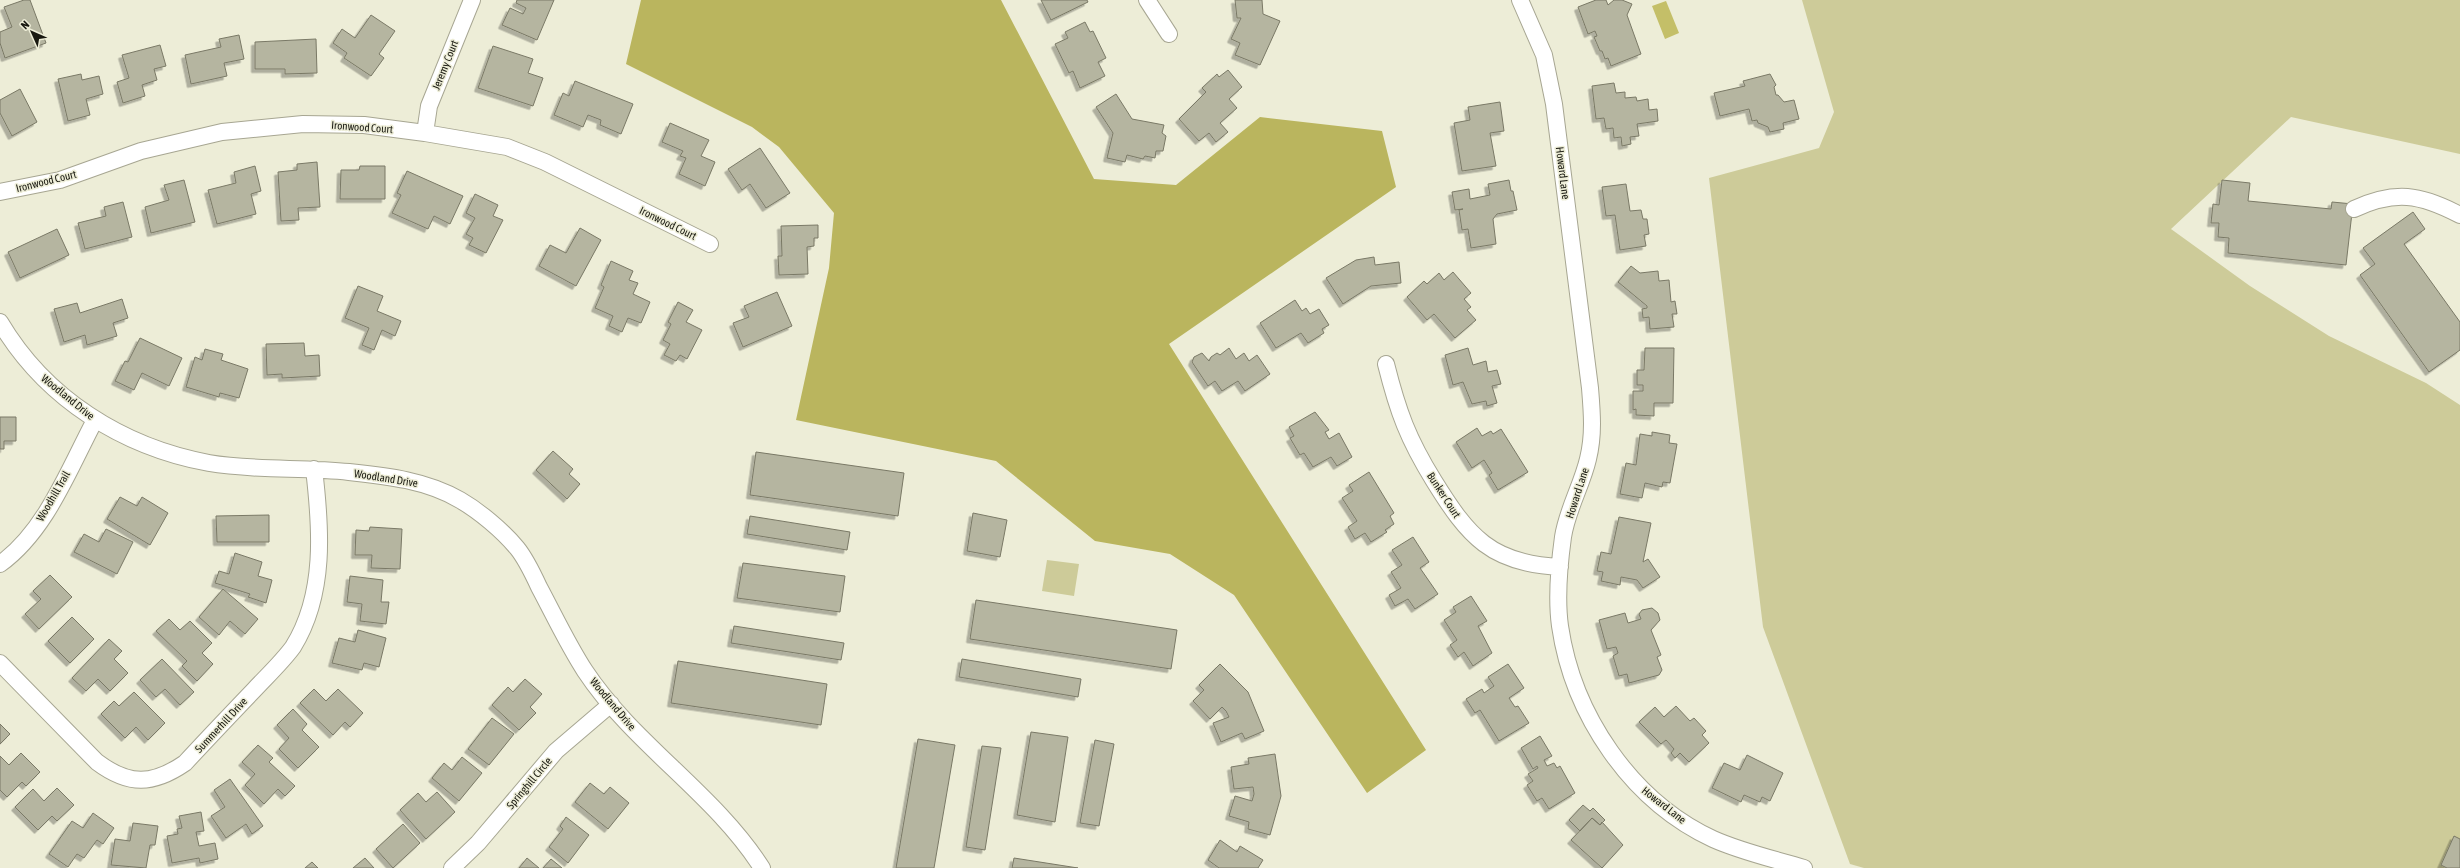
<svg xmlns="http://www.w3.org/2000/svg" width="2460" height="868" font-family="'Asap Condensed',sans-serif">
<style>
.green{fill:#cdcb99}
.forest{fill:#bab55e}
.water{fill:#c4bf68}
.building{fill:#b5b5a0;stroke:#7a7966;filter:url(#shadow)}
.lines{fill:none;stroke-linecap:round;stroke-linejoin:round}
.street-casing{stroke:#a7a692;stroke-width:18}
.street{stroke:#fff;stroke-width:16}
.labels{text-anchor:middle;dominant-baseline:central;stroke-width:3;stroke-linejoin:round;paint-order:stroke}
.street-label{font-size:11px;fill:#181810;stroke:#ededd7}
</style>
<defs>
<filter id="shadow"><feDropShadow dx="-3.5" dy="3.5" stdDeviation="0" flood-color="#0004"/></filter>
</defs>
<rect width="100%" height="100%" fill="#ededd7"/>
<path class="green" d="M1802 0H2460V154L2291 117 2171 229 2250 286 2329 336 2426 383 2460 405V868H1864L1850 864 1763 627 1709 178 1819 148 1834 112Z
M1047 560 1079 564 1074 596 1042 591Z"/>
<path class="forest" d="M641 0H1001L1094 179 1176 185 1260 117 1382 131 1396 187 1169 344 1426 750 1367 793 1234 595 1170 554 1095 541 996 461 796 420 829 268 834 213 779 147 752 127 626 64Z"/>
<path class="water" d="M1666 1 1679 33 1665 39 1652 6Z"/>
<path class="building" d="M24 0H30L46 43 5 58 0 43V32L12 27 4 7Z
M517 0H554L537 40 502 25 510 8 523 14 526 8 516 3Z
M1041 0H1087L1088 2 1051 20Z
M1235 0H1262L1263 14 1280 21 1260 65 1235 55 1240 43 1231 39 1241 18H1237Z
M1596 0H1606L1608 5 1614 0H1622L1632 4 1627 15 1641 54 1611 66 1608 58 1605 59 1602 51H1600L1594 37 1597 36 1595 31 1588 34 1578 7Z
M371 15 395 31 379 54 384 58 371 76 344 58 347 53 333 43 342 29 355 38Z
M1085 22 1090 32 1093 31 1106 58 1098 62 1105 76 1080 88 1073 71 1069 73 1055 44 1068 38 1065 32Z
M239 35 244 59 224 63 227 76 191 84 185 55 221 47 219 39Z
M316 39 317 73 285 74V69H255V42Z
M160 45 166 66 154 69 157 80 142 85 145 96 123 103 117 82 129 78 122 55Z
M493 46 533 59 528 73 543 78 533 106 478 88Z
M1228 70 1242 87 1229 99 1237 108 1220 123 1228 132 1216 142 1209 133 1199 141 1179 119 1206 92 1202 88 1217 74 1219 77Z
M81 74 82 80 99 76 103 94 86 99 90 115 68 121 58 79Z
M1770 74 1776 85 1774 87 1776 95H1778L1784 102 1794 100 1799 119 1783 123 1784 129 1770 132 1768 127 1758 123 1757 120 1752 121 1749 109 1720 116 1714 93 1745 86 1743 81Z
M575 81 633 104 621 134 600 125 601 120 588 115 583 127 554 115 563 93 569 96Z
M1614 83 1616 93 1625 92V98L1636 97 1637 101 1648 99 1649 110 1657 109 1658 121 1637 124 1639 136 1630 137 1631 144 1622 146 1621 137 1614 138 1613 128 1606 129 1604 118 1596 119 1592 86Z
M20 89 37 122 12 136 0 113V100Z
M1116 94 1132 119 1164 125 1162 133 1166 136 1163 151H1156L1155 158 1145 156 1143 159 1127 155 1125 162 1107 158 1113 133 1096 107Z
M1500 102 1504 131 1490 133 1496 166 1462 171 1454 123 1470 120 1468 107Z
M670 123 709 140 701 156 715 162 705 186 679 174 686 158 680 156 683 151 662 142Z
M760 148 790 193 766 208 750 184 742 190 728 169Z
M317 162 320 207 298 208 299 220 281 221 278 172 297 170V164Z
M255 166 261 191 251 194 256 214 217 224 208 190 236 183 234 172Z
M360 166H385V199H340L341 170H359Z
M407 171 463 196 450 224 434 216 428 229 392 213 401 195 397 193Z
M184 180 195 222 151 233 145 207 169 200 164 185Z
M1509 180 1511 191H1513L1517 210 1497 214 1493 219 1496 244 1471 248 1468 229 1462 230 1459 210 1463 209 1455 210 1452 192 1469 189 1470 199 1490 195 1488 184Z
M2222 180 2250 183 2248 201 2331 209 2332 202 2353 204 2346 265 2228 253 2229 238 2218 237 2219 223H2211L2213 204 2219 205Z
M1626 184 1630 211 1641 210 1643 219H1647L1649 234 1644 235 1646 246 1620 250 1615 215 1606 216 1602 187Z
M475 194 498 205 493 216 503 220 486 253 469 245 473 238 466 234 475 218 466 213Z
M123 202 132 237 85 249 78 223 106 216 104 207Z
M2413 212 2425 229 2404 244 2460 322V350L2429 372 2360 275 2375 264 2363 248Z
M818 225V238H814V246L807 247 808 274 779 275 778 256H782L781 226Z
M580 228 601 240 576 286 539 266 550 245 566 253Z
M57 229 69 255 20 278 8 252Z
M1374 257 1375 265 1399 262 1401 283 1371 286 1343 304 1326 278 1356 260Z
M611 261 633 271 629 280 638 283 633 294 650 302 641 323 628 318 622 332 609 326 613 316 595 308 604 287 601 285Z
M1631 266 1640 273 1658 271 1659 281 1669 280 1671 302 1675 301 1677 314H1672L1674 327 1650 329 1649 317 1643 318 1642 309 1647 308V306L1618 282Z
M1453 272 1471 293 1464 299 1471 307 1467 310 1476 320 1455 338 1434 314 1427 320 1407 297 1424 281 1427 284 1439 273 1444 280Z
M358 286 383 296 377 311 401 321 395 336 382 330 374 350 362 345 369 328 345 318Z
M777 292 792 326 743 347 733 323 749 317 744 306Z
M122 299 128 318 113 323 117 336 87 345 85 335 64 342 54 309 77 303 80 313Z
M1295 300 1302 311 1306 308 1310 314 1319 309 1329 325 1322 329 1324 333 1308 343 1301 333 1276 348 1260 323Z
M678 302 693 310 686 322 702 330 687 359 680 355 676 361 664 355 670 344 663 340 671 324 668 322Z
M140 338 182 358 169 386 142 373 134 390 115 381 125 361 128 362Z
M304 343 305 356 319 355 320 376 282 378V374L267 375 266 344Z
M1229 348 1236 359 1244 353 1249 361 1257 355 1270 374 1245 391 1238 381 1222 391 1215 381 1208 386 1192 362 1194 357 1202 353 1209 361 1211 357 1217 353 1220 355Z
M1468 348 1473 365 1486 361 1488 372 1497 370 1501 384 1492 386 1497 403 1487 406 1486 401 1472 404 1463 382 1453 385 1445 355Z
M1645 348H1674L1673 403H1654V416L1636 415V409L1633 410V391H1643V385H1637V370H1644Z
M205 349 223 354 221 360 248 369 239 398 220 393 219 397 186 387 195 357 202 360Z
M1315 412 1329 430 1325 432 1329 439 1339 433 1352 457 1337 466 1331 457 1313 467 1304 453 1300 455 1290 438 1294 436 1289 427Z
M0 417H16V441H4V449H0Z
M1477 428 1482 436 1491 431 1493 434 1501 429 1528 472 1498 490 1489 475 1492 473 1484 460 1472 468 1456 442Z
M1652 432 1670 435 1669 443 1677 444 1670 483 1663 482 1662 487 1645 483 1642 498 1620 494 1626 463 1636 465 1640 434 1652 436Z
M553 451 573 469 569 474 580 484 567 499 536 470Z
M756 452 904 473 898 516 750 495Z
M1369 472 1394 513 1390 516 1394 524 1385 530 1387 532 1371 542 1365 533 1355 539 1348 527 1357 521 1342 498 1353 491 1349 485Z
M120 497 137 506 142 497 168 513 150 545 107 519Z
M973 513 1007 520 1000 557 967 551Z
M269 515V542H217L216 516Z
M750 516 850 532 847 550 747 534Z
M1619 517 1651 523 1643 562 1648 559 1660 577 1643 588 1637 580 1621 577 1620 585 1601 581 1603 572 1597 571 1601 552 1611 554Z
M370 527 402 529 400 569 371 568 372 555H355L356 530 369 531Z
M106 529 133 542 117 574 74 552 84 534 99 542Z
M1413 537 1429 562 1420 568 1438 594 1415 609 1408 599 1395 606 1389 595 1401 588 1391 572 1402 565 1392 550Z
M235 553 262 562 258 576 272 580 266 603 248 597 250 594 215 583 219 571 229 574Z
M743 563 845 576 840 612 737 598Z
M50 575 72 597 39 629 25 614 41 599 33 591Z
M350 576 383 580 381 602H389L386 624 360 621 362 604 347 602Z
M223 589 258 619 245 634 230 621 219 635 199 617Z
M1471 596 1487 621 1478 626 1492 653 1473 666 1464 652 1458 657 1450 645 1457 640 1444 620 1456 612 1453 607Z
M976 600 1177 630 1171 669 970 639Z
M1652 608 1658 613 1660 620 1651 630 1661 655 1657 657 1662 670 1659 675 1629 683 1627 674 1619 676 1613 656 1618 653 1616 647 1607 649 1599 620 1625 613 1628 623 1641 619 1639 614 1642 610Z
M72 617 94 639 70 663 48 641Z
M169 619 180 630 190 621 212 643 202 653 213 664 197 681 182 666 187 661 156 631Z
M734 626 844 643 841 660 731 643Z
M358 630 386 638 379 667 364 663 362 670 332 663 339 638 355 642Z
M109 639 122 651 114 659 128 673 110 691 98 679 86 691 72 678Z
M162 659 194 692 180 705 165 689 156 697 140 680Z
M962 659 1081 679 1078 697 959 677Z
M678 661 827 684 821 725 671 703Z
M1220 664 1248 692 1264 731 1245 739 1242 733 1221 742 1213 723 1229 717 1226 711 1222 707 1210 719 1193 701 1204 690 1199 685Z
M1508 664 1524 688 1509 698 1515 707 1518 706 1529 723 1499 741 1480 710 1475 713 1466 699 1482 689 1484 693 1494 686 1488 677Z
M525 679 542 694 530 707 536 713 519 730 492 705 508 687 513 692Z
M314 689 326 701 338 689 363 713 350 727 345 722 333 735 300 703Z
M134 692 165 723 148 740 136 727 125 738 101 714 114 701 119 706Z
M1676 706 1690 721 1694 718 1706 731 1702 735 1709 743 1689 762 1680 753 1675 758 1671 753 1674 749 1666 740 1661 744 1639 722 1655 707 1664 717Z
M293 709 307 724 302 730 319 747 298 768 279 749 289 738 277 725Z
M492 718 514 734 489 765 468 749Z
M0 724 10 734 0 744Z
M1031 732 1068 737 1055 822 1017 815Z
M1540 736 1552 756 1544 760 1547 766 1554 763 1557 768 1560 766 1575 793 1549 809 1542 798 1537 801 1527 785 1533 781 1528 774 1538 768 1537 766 1533 769 1521 748Z
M918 739 955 745 934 868H896Z
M1095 740 1114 744 1099 826 1080 823Z
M258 745 273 758 269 762 295 786 285 796 278 789 264 804 245 785 255 774 242 762Z
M982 746 1001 748 985 850 966 847Z
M21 753 40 772 26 786 22 782 7 797 0 790V756L9 765Z
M1275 754 1281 796 1270 835 1248 829 1249 822 1229 816 1235 796 1252 801 1254 794 1253 787 1234 789 1231 767 1249 764 1248 758Z
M1747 755 1783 773 1770 801 1762 797 1760 802 1744 795 1741 802 1712 788 1724 763 1740 770Z
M462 757 482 773 459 801 432 778 444 763 452 770Z
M230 779 263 826 252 834 246 824 226 838 211 816 225 807 214 790Z
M590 783 604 794 610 787 629 803 608 829 575 802Z
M57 788 74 805 57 821 52 816 38 830 15 807 33 789 44 801Z
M437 792 455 812 426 839 400 810 418 793 426 802Z
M1583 805 1590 811 1593 808 1605 820 1600 825 1592 818 1580 831 1569 820Z
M201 812 204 831 196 832 199 846 215 843 218 859 200 863 199 858 172 863 167 836 178 834 177 829 182 828 179 816Z
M93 813 114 828 103 844 97 840 84 858 77 854 68 867 49 854 72 821 83 828Z
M566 817 589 835 568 863 549 847 563 829 560 826Z
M1592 818 1600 825 1602 822 1623 845 1602 868 1571 840Z
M133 823 158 826 155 845H150L146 868 111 865 115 839 130 841Z
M403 824 420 843 393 868 376 849Z
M2454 836 2460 839V868H2447L2441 865Z
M1220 840 1237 852 1240 846 1263 860 1258 868H1219L1208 860Z
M365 858 374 868H353Z
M527 858 539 868H519Z
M1014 858 1078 868H1012Z
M551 859 562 868H543Z
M312 862 318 868H305Z"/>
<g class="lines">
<defs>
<path id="street" d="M1147 0 1169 34
M1520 0 1544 55 1554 104 1590 388C1592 412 1594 435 1588 459 1582 485 1567 510 1563 537 1559 566 1556 597 1560 626 1573 715 1631 801 1713 839 1742 852 1774 859 1804 868
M425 133 429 106 472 0
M0 192 60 180 141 151 222 132 303 124 364 125 425 133 507 147 545 162 710 244
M2354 209C2395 190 2420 194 2460 215
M0 322C45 398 122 447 209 463 255 471 303 467 349 472 386 476 426 480 460 500 479 511 502 530 517 548 526 559 533 574 539 587 554 615 568 645 585 671 634 745 714 793 762 868
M1386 364C1398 412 1408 439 1434 481 1468 536 1491 564 1560 567
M0 564C46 531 69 469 95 420
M0 663 97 762C129 786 153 785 185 763 208 738 231 714 254 690 267 676 282 662 293 647 326 594 321 528 314 469
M452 868 478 843 556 751 611 704"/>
</defs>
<use href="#street" class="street-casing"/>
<use href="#street" class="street"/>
</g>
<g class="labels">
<g class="street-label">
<text transform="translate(445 65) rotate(-68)">Jeremy Court</text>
<text transform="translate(362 127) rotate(4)">Ironwood Court</text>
<text transform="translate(1563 173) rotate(83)">Howard Lane</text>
<text transform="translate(46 181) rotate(-14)">Ironwood Court</text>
<text transform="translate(668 223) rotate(26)">Ironwood Court</text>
<text transform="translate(68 397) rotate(39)">Woodland Drive</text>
<text transform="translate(386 478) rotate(9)">Woodland Drive</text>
<text transform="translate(1577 493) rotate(-72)">Howard Lane</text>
<text transform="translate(1444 495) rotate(57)">Bunker Court</text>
<text transform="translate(53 496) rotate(-60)">Woodhill Trail</text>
<text transform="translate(613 704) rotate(50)">Woodland Drive</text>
<text transform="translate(221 725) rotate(-47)">Summerhill Drive</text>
<text transform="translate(529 783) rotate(-50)">Springhill Circle</text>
<text transform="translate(1664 805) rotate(38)">Howard Lane</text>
</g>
</g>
<g transform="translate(32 32) rotate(315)" stroke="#ededd7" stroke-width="3" paint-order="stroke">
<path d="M0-3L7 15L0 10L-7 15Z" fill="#181810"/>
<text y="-6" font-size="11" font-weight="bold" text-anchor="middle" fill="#181810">N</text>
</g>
</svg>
